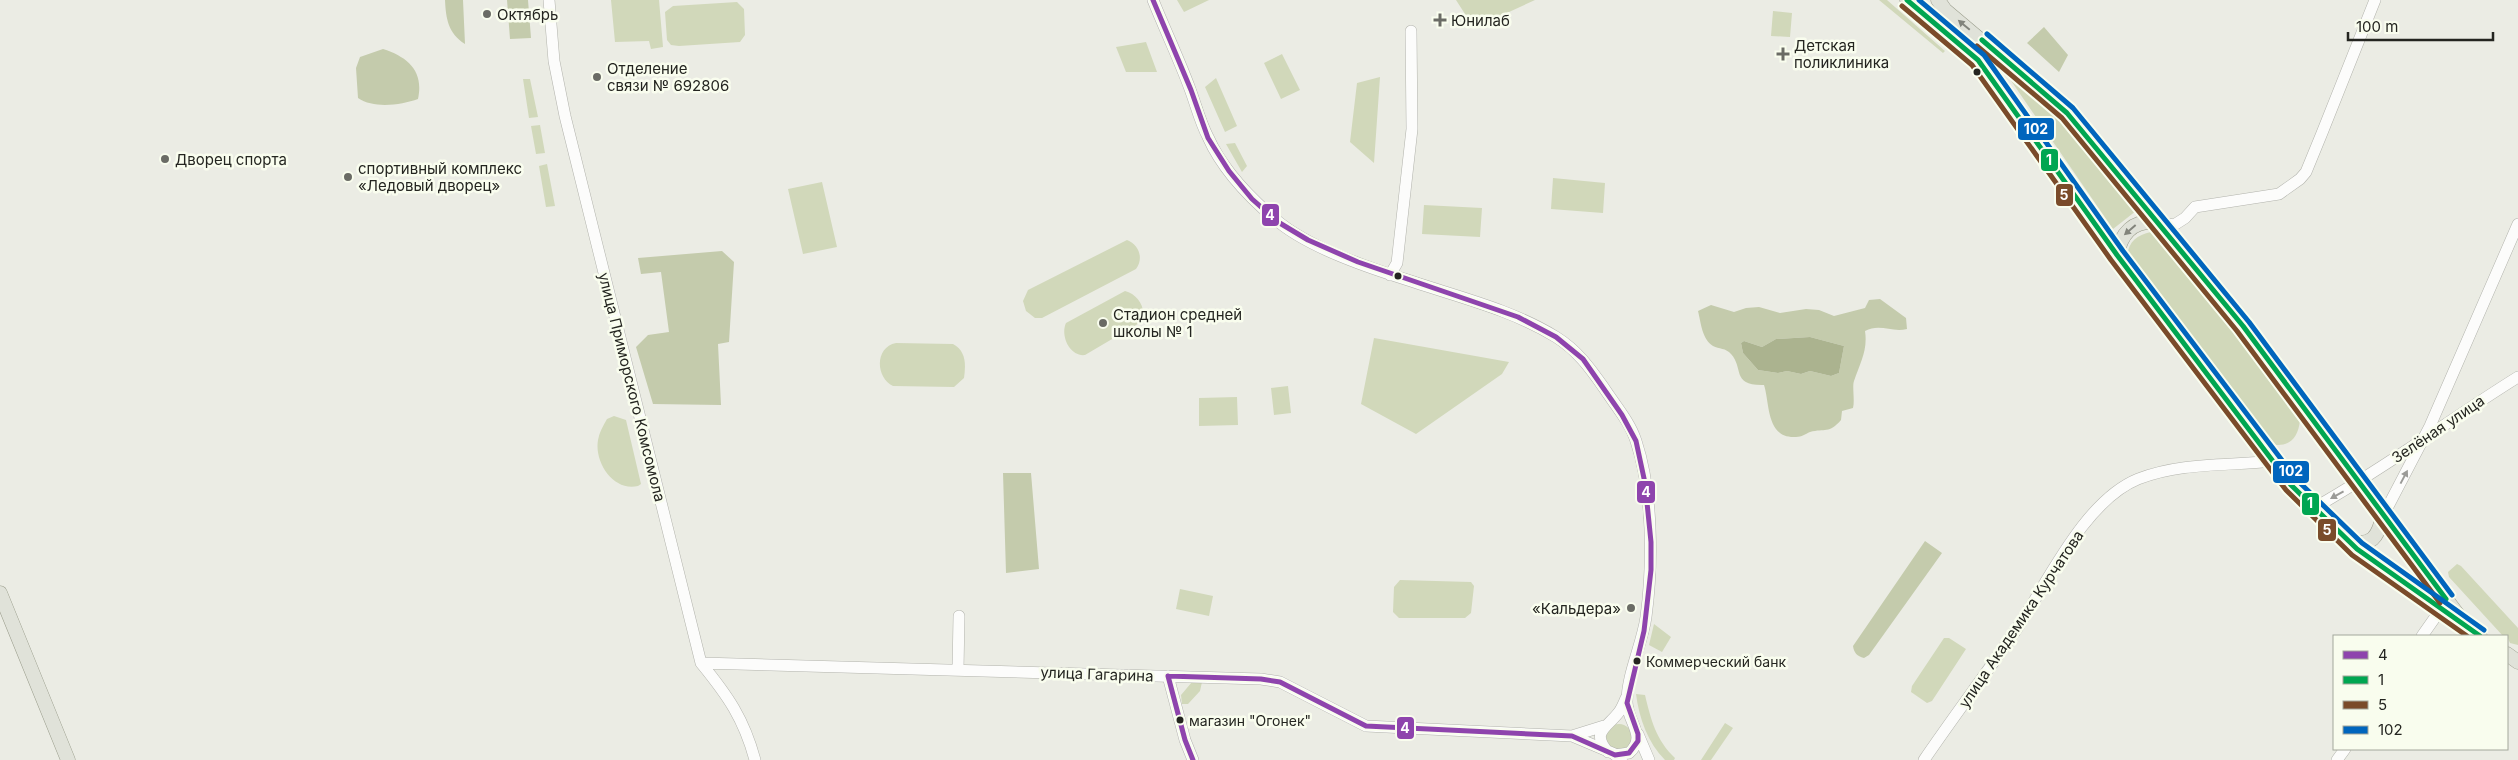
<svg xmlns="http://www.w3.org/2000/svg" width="2518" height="760" font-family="Inter,sans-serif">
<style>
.green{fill:#d1d8ba}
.forest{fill:#c4cbac;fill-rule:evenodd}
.water{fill:#abb38f}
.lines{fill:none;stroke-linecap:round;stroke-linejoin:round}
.minor-casing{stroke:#b2b3ac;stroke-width:12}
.major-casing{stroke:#9b9e8d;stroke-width:15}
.minor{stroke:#fcfcfb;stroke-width:11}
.major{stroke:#e0e2d9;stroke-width:14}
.bus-1-casing{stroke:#f9fdee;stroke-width:9}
.bus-2-casing{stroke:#f9fdee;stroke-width:9}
.bus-3-casing{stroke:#f9fdee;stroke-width:9}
.bus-4-casing{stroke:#f9fdee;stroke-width:9}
.bus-1{stroke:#8e44ad;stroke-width:5}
.bus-2{stroke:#00a651;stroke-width:5}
.bus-3{stroke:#7a4b2a;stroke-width:5}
.bus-4{stroke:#0065bd;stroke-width:5}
.oneway{fill:#82847c}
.oneway2{fill:#9b9b98}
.poi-dot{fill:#6a6b65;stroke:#f9fdee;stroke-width:2}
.bus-dot{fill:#242520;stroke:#f9fdee;stroke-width:2}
.labels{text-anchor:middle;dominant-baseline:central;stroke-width:5;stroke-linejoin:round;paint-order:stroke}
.bus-label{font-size:14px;fill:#242520;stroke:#f9fdee;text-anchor:start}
.poi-label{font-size:15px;fill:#242520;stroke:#f9fdee;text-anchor:start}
.street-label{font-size:15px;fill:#242520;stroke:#f9fdee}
.line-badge{stroke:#f9fdee;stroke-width:2}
.badge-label{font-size:14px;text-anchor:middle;font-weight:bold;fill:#fff}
</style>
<rect width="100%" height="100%" fill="#ebece4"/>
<path class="green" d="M611 0H659L663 47 651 49 649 41 615 42Z
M1177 0H1209L1184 12Z
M1456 0H1535L1474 28Z
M1879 0H1887L1945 51 1943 53Z
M737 2 744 9 745 35 740 42 679 46 671 45 667 40 665 12 673 6Z
M1773 11 1792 13 1790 37 1771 36Z
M1146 42 1157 72H1126L1116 47Z
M1282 54 1300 90 1281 99 1264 63Z
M2009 68 2062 112 2141 207 2113 229 2005 72Z
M1380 77 1374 163 1350 142 1357 83Z
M1216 78 1237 126 1225 132 1205 87Z
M523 79H530L538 117 529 118Z
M540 125 545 153 536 154 531 126Z
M1235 143 1247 166 1242 172 1226 144Z
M547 164 555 206 546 207 539 166Z
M1553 178 1605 183 1603 213 1551 209Z
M822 182 837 247 803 254 788 189Z
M1424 205 1482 208 1480 237 1422 234Z
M2151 232 2158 234 2300 420C2298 440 2288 448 2269 444L2127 256C2129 241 2137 235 2151 232Z
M1127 240C1139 245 1144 258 1136 269L1042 318H1035L1026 311 1023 301 1028 290Z
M1125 291C1138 294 1148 310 1141 322L1085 355C1070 357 1060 336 1066 323Z
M1374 338 1509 362 1502 374 1416 434 1361 404Z
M896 343 953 344C966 351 966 364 964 378L954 387 893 386C875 377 875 347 896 343Z
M1288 386 1291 413 1274 415 1271 388Z
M1237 397 1238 425 1199 426V398Z
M614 416 626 420 641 484 638 486C614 492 594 463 598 440 599 433 603 426 607 419Z
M2457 564 2461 566 2518 628V645L2510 643 2507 636H2503L2449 577 2448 572Z
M1400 580 1471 582 1474 586 1471 613 1465 618H1399L1393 612 1394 587Z
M1180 589 1213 596 1209 616 1176 609Z
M1654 624 1671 637 1662 652 1649 645Z
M1944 638H1949L1966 649 1932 701 1927 703 1911 692 1912 686Z
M1192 682H1202L1200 691 1188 704H1182L1181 695Z
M1636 694 1645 695C1651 720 1656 740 1675 758L1674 760H1665C1648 743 1639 718 1636 694Z
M1725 723 1733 728 1711 760H1701Z
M1606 737a13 13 0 1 1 26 0a13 13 0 1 1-26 0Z"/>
<path class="forest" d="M445 0H463L465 44C448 33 446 19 445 0Z
M507 0H528L531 38 510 39Z
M2044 27 2068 55 2059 72 2027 43Z
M383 49C408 57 424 71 418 99 401 105 374 109 358 98L356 68 360 57Z
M722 251 734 262 729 342 718 344 721 405 653 404 636 347 648 335 669 332 661 272 641 274 638 258Z
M1880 299 1906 318 1907 329C1892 333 1880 323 1865 331 1868 350 1860 363 1854 381 1852 387 1855 400 1853 408L1842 411 1841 420C1829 434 1825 428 1810 432 1805 434 1802 437 1796 437 1766 439 1770 404 1764 385 1731 386 1744 368 1731 354 1726 348 1719 349 1713 346 1702 339 1701 323 1698 311L1711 305 1734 312 1746 308 1759 307 1780 313 1806 309 1819 310 1834 316 1865 308 1869 300ZM1810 337 1844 346 1839 373 1831 376 1810 371 1801 374 1787 371 1778 373 1758 370 1743 353 1741 343 1744 341 1762 347 1776 339Z
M1003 473H1031L1039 569 1006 573Z
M1925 541 1942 553 1869 655 1864 658C1857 656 1854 653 1853 646Z"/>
<path class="water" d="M1810 337 1844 346 1839 373 1831 376 1810 371 1801 374 1787 371 1778 373 1758 370 1743 353 1741 343 1744 341 1762 347 1776 339Z"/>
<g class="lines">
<defs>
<path id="minor" d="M549 0 554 61 565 116 701 663C728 696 744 719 755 760
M1153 0C1165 30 1179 59 1190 89 1196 105 1200 122 1208 137 1222 169 1249 197 1275 219 1308 248 1372 269 1414 282 1462 298 1512 310 1556 337 1577 350 1590 368 1604 388 1615 405 1630 422 1636 441 1653 492 1653 564 1646 617 1642 645 1627 674 1627 702 1627 722 1648 736 1629 753L1615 755
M2156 222 2174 225 2185 218 2195 207 2279 194 2300 179 2306 172 2322 133 2375 0
M1390 275 1397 263 1412 129 1411 31
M2314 508C2385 468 2449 420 2518 377
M2383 516 2430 426 2518 224
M2422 636 2441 609
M701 663 1261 679 1280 682 1366 726 1572 736 1622 757
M958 670 959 616
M1168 676 1185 740 1193 760
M1638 734 1649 760
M1572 736 1604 726
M1608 752C1590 732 1608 727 1619 712 1622 708 1624 703 1626 698
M1924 760C1954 716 1986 674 2016 630 2047 584 2084 501 2138 479 2181 462 2228 466 2273 461
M2337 760 2345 749"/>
<path id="major" d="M1907 0 1978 60 2117 255 2291 485 2338 533 2357 549 2480 636
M1938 0 1945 10 2067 113 2243 326 2461 619
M2117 255C2121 233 2133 220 2156 222
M2349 541C2372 547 2378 537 2383 516
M0 593 68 760
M2507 654 2518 662"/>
</defs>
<use href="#minor" class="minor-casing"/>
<use href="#major" class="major-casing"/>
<use href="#minor" class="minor"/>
<use href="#major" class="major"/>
<defs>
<path id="bus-1" d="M1153 0 1191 90 1208 138 1229 171 1252 199 1278 222 1308 240 1358 262 1518 317 1556 337 1583 359 1622 415 1636 441 1645 483 1651 542V570L1644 631 1627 703 1638 734V741L1629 753 1615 755 1572 736 1366 726 1280 682 1261 679 1168 676
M1168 676 1185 740 1193 760"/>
<path id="bus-2" d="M1907 0 1978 60 2117 255 2291 485 2357 549 2480 636
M1982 40 2067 113 2243 326 2446 599"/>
<path id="bus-3" d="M1902 6 1972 65 2111 260 2286 490 2352 555 2467 636
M1977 46 2062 118 2237 331 2440 603"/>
<path id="bus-4" d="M1919 0 1984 55 2123 251 2297 480 2362 543 2484 630
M1987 34 2073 108 2249 322 2452 595"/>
</defs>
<use href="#bus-1" class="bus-1-casing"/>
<use href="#bus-2" class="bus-2-casing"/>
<use href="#bus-3" class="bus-3-casing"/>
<use href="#bus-4" class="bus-4-casing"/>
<use href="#bus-1" class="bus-1"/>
<use href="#bus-2" class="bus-2"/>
<use href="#bus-3" class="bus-3"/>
<use href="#bus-4" class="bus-4"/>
</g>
<defs><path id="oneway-solid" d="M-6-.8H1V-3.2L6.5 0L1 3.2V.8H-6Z" transform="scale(1.25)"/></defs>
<g class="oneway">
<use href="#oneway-solid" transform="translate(1964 25) rotate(-140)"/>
<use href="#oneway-solid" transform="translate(2130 230) rotate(139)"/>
</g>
<g class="oneway2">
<use href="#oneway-solid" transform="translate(2404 477) rotate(-62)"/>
<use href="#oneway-solid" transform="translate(2337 495) rotate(151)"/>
</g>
<g class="poi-dot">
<circle cx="487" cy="14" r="5"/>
<path d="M1437.5 12.5h5v5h5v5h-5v5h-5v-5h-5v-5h5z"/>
<path d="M1780.5 46.5h5v5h5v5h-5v5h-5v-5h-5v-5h5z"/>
<circle cx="597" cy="77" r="5"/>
<circle cx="165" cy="159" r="5"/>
<circle cx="348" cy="177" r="5"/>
<circle cx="1103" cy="323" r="5"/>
<circle cx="1631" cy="608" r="5"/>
</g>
<g class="bus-dot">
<circle cx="1977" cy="72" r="4.5"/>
<circle cx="1398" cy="276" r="4.5"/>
<circle cx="1637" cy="661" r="4.5"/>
<circle cx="1180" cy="720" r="4.5"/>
</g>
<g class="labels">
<g class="bus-label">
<text x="1646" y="661">Коммерческий банк</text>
<text x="1189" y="720">магазин "Огонек"</text>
</g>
<g class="poi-label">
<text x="497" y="14">Октябрь</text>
<text x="1451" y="20">Юнилаб</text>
<text x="1794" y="45">Детская<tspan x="1794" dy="17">поликлиника</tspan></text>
<text x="607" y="68">Отделение<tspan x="607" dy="17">связи № 692806</tspan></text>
<text x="175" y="159">Дворец спорта</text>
<text x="358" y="168">спортивный комплекс<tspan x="358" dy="17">«Ледовый дворец»</tspan></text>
<text x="1113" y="314">Стадион средней<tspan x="1113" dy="17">школы № 1</tspan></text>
<text x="1621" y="608" text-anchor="end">«Кальдера»</text>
</g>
<g class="street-label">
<text transform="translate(632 387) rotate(76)">улица Приморского Комсомола</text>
<text transform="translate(2438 429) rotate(-34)">Зелёная улица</text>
<text transform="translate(2021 619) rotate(-56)">улица Академика Курчатова</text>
<text transform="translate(1097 674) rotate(2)">улица Гагарина</text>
</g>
</g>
<g class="line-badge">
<rect x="2017" y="117" width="38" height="24" rx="5" fill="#0065bd"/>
<rect x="2040" y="148" width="19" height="24" rx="5" fill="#00a651"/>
<rect x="2055" y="183" width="19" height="24" rx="5" fill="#7a4b2a"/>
<rect x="1261" y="203" width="19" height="24" rx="5" fill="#8e44ad"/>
<rect x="2272" y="460" width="38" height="24" rx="5" fill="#0065bd"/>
<rect x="1636" y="480" width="20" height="24" rx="5" fill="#8e44ad"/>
<rect x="2301" y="492" width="19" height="24" rx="5" fill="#00a651"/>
<rect x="2317" y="518" width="20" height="24" rx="5" fill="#7a4b2a"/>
<rect x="1396" y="716" width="19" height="24" rx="5" fill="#8e44ad"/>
</g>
<g class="badge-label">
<text x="2036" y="134">102</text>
<text x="2049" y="165">1</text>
<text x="2064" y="200">5</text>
<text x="1270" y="220">4</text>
<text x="2291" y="476">102</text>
<text x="1646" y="497">4</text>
<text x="2310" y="508">1</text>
<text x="2327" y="535">5</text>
<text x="1405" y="733">4</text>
</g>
<rect x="2333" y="635" width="175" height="115" fill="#f9fdee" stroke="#a4a79c"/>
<rect x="2343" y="651" width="25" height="8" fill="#8e44ad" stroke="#a4a79c"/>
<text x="2378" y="660" font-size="15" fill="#242520">4</text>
<rect x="2343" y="676" width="25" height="8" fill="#00a651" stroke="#a4a79c"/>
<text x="2378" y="685" font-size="15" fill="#242520">1</text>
<rect x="2343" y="701" width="25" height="8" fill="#7a4b2a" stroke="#a4a79c"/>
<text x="2378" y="710" font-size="15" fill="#242520">5</text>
<rect x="2343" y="726" width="25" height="8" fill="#0065bd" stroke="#a4a79c"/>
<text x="2378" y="735" font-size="15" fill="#242520">102</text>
<path d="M2348 32v8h145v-8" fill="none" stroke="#242520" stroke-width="2.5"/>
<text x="2356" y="32" font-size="15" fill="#242520" stroke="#f9fdee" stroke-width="4" paint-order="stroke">100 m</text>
</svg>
